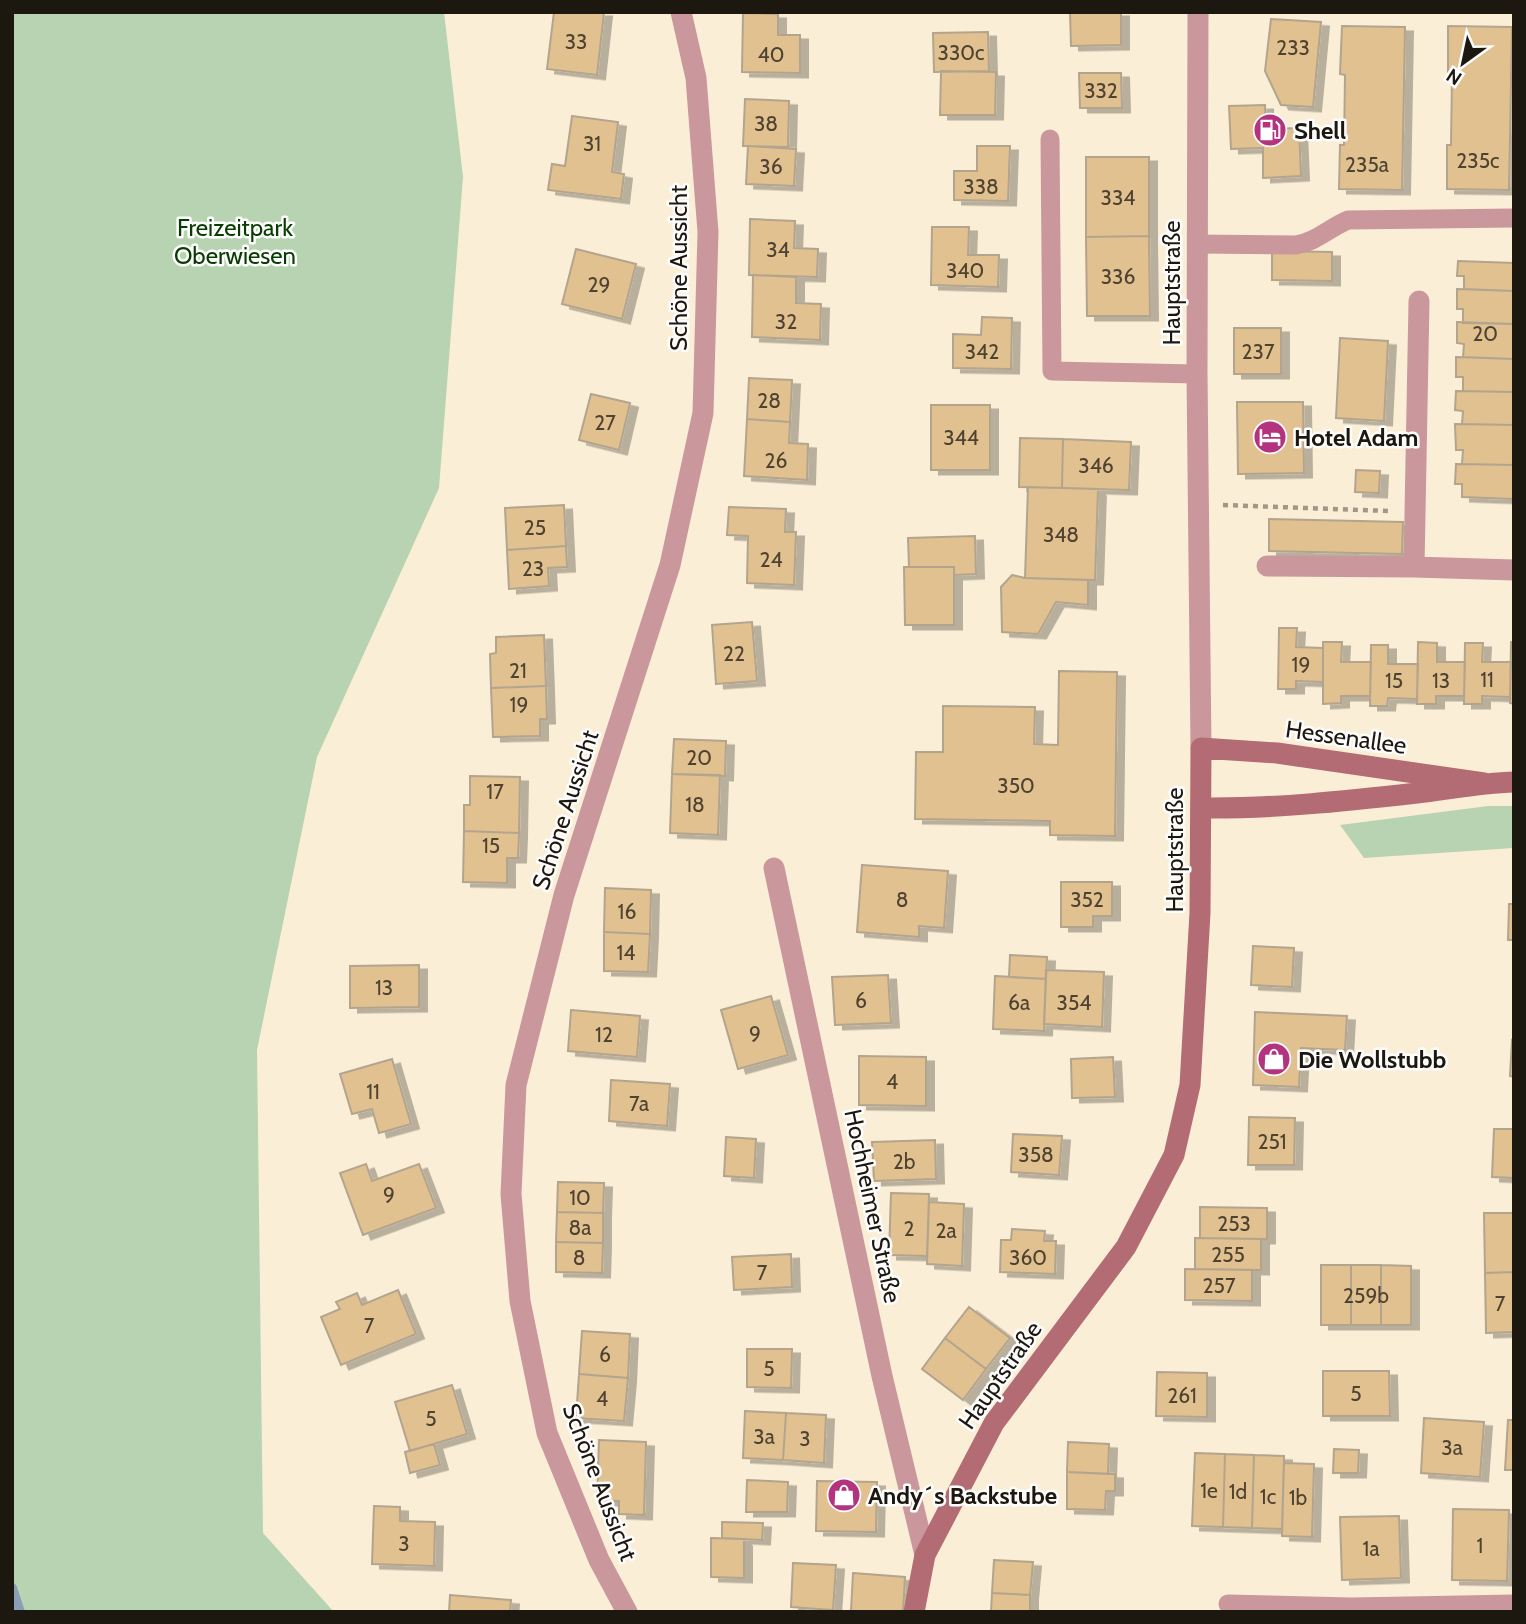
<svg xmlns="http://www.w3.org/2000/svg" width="1526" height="1624" font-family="Cabin,sans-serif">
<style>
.green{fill:#b7d3b1}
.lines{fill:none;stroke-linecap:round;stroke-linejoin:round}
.stream{stroke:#8c9eb5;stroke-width:10}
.building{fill:#e2c191;stroke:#b3a48e;stroke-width:2;filter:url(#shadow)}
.path{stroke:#a19785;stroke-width:4.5;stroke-dasharray:5 5;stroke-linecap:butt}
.service{stroke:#ca989c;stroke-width:19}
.minor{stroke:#ca989c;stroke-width:21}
.tertiary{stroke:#ca989c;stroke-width:21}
.secondary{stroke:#b36c74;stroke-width:21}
.labels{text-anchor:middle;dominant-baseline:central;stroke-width:5;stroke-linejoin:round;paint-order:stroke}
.number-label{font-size:21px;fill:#4e4230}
.poi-label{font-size:24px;font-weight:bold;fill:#1c170f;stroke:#fdfdfd;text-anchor:start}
.park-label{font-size:24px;fill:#083c00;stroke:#fdfdfd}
.street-label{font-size:24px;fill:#1c170f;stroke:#fdfdfd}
</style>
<defs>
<filter id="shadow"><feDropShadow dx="8" dy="4.5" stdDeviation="0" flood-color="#0004"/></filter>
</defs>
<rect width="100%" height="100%" fill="#fbeed6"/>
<path class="green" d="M12 12H444L463 177 439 488 317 757 257 1050 263 1533 334 1612H12Z
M1488 806H1514V848L1364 858 1340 825Z"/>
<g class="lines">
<path class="stream" d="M12 1588 20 1612"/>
</g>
<path class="building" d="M554 12H604L597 75 547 69Z
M1070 12H1121V45L1071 46Z
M743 13 778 14V35H800V73L742 72Z
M1271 19 1321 22 1313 107 1281 105 1265 71Z
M1342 26 1405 27 1402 190 1339 189 1340 145H1344L1345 75 1340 74Z
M1448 26 1512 27 1509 190 1447 189V145H1451L1452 75H1448Z
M988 32 989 71 934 72 933 33Z
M941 71 996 72 995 115H940Z
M1079 73H1121L1122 108H1080Z
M745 99 789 101 788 147 743 146Z
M1265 105 1266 129 1299 128 1301 176 1263 178V148L1231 149 1229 106Z
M572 116 618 122 612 172 624 174 621 199 548 190 552 164 565 166Z
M748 146 796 149 794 186 746 184Z
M977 146H1010L1008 201 954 200V171H977Z
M1086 157H1149V236L1086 237Z
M750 219 795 221 794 248 818 249 817 277 749 275Z
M932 227H969L968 255H999L998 287 931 285Z
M1149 236 1150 316H1087L1086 237Z
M576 249 636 264 622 319 562 304Z
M1272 251 1332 252V281L1272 280Z
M1458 261 1514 263V291L1464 289V276H1457Z
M753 275 796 277V303L821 304 820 340 752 337Z
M1457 289 1514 291V324L1463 323V309H1457Z
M982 317 1012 318 1011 369 953 368V334L981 335Z
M1457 322 1514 324V359L1463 357 1464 344 1457 343Z
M1234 328H1281V374H1234Z
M1340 338 1388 341 1384 421 1336 418Z
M1456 357 1514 359V392L1463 391V377H1456Z
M749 378 792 380 790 422 747 419Z
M1456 391 1514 392V425L1462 424 1463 411 1455 410Z
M591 394 630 403 619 450 579 440Z
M1237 402H1303L1304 473 1238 474Z
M931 405H990V470H931Z
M747 419 790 422 789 443 808 444 807 480 744 476Z
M1455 424 1514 425V465L1462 464 1463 450H1456Z
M1020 438 1063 439 1062 488 1019 487Z
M1063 439 1131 442 1129 490 1062 488Z
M1456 464 1514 465 1513 499 1462 497V484H1455Z
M1356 470 1380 471 1379 493 1355 492Z
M1028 487 1098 489 1095 580 1025 578Z
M564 505 566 546 507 550 505 508Z
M729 507 786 509 785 532H796L794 585 747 583 748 536 727 535Z
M1269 519 1403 522 1402 554 1269 551Z
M975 536 976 574 954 575V567H909L908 538Z
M566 546 567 567 548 568 549 586 509 589 507 550Z
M904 567H954V625H905Z
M1012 575 1025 578 1088 580V605L1056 602 1038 634 1002 632 1001 587Z
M752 622 757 681 716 684 712 625Z
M1279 628H1297L1296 647 1323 648V682L1296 681V689H1278Z
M544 635 546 686 491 688 490 654 496 653V637Z
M1323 642H1342L1341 662H1371L1370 696H1341V703L1323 704Z
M1418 642 1437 643V662H1465L1464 696H1436V704H1417Z
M1511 642H1514V704L1510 703Z
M1465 643H1483L1482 662H1511L1510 697 1482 696V704H1464Z
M1371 645H1388V664H1418L1417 699 1388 698 1387 706H1370Z
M1059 671 1117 672 1115 836 1050 835V821L915 819 916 752H943V706L1035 707 1034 744 1058 745Z
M546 686 547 719H540V736L493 737 491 688Z
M674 739 726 741 725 776 672 774Z
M672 774 720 775 718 835 670 833Z
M470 776 520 777 519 833 464 831V805H470Z
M464 831 519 833 518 858H507V883L463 882Z
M862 865 948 871 944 928 919 926V937L857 932Z
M1061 882H1112V916H1093V927H1061Z
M605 888 651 890 650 934 604 932Z
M1509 904H1514V940H1508Z
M604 932 650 934 648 972 604 971Z
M1253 946 1294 948 1292 987 1251 985Z
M1010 955 1047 957 1046 979 1009 977Z
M419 965V1007L350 1008V966Z
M1046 970 1104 972 1102 1027 1044 1024Z
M888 975 891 1023 835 1025 832 977Z
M995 976 1046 979 1044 1031 993 1029Z
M771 996 788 1055 738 1069 721 1010Z
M571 1010 640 1016 637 1057 568 1051Z
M1255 1012 1347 1016 1345 1050 1301 1048 1299 1087 1253 1085Z
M1512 1040 1514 1041V1077L1510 1076Z
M859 1056 926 1057V1106L859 1105Z
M1113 1057 1115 1097 1072 1098 1071 1059Z
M392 1059 411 1124 379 1133 372 1109 352 1114 340 1074Z
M611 1080 670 1084 667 1126 609 1121Z
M1249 1117 1295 1118 1294 1165H1248Z
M1494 1129H1514V1178L1492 1177Z
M1013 1134 1062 1136 1059 1175 1011 1172Z
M726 1137 756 1139 754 1178 724 1176Z
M935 1140 936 1179 874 1181 872 1142Z
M366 1164 372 1181 419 1164 436 1208 363 1235 340 1173Z
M558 1182 604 1183 603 1213 557 1212Z
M891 1193 929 1194 927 1256 889 1255Z
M929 1202 964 1204 962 1266 927 1264Z
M1200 1207 1267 1208V1239L1200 1238Z
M557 1212 603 1213V1243L556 1242Z
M1484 1213H1514V1272L1485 1273Z
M1012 1229 1045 1231 1044 1241H1056L1055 1274 1000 1272 1001 1240H1011Z
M1195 1238 1261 1239V1270L1195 1269Z
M556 1242 603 1243 602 1273 556 1272Z
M791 1254 792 1287 734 1290 732 1257Z
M1321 1265H1351V1325H1321Z
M1351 1265H1381V1325H1351Z
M1381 1265 1411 1266V1325H1381Z
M1185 1269 1252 1270V1301L1185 1300Z
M1514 1272V1332L1486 1333 1485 1273Z
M398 1290 416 1334 341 1365 321 1317 340 1309 336 1302 357 1293 362 1305Z
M969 1307 1010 1338 986 1369 945 1338Z
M582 1331 630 1334 628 1378 579 1374Z
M945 1338 986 1369 963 1400 922 1369Z
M747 1349H792L791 1388 747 1387Z
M1323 1371H1389L1390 1416H1323Z
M1157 1372 1207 1373V1417L1156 1416Z
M579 1374 628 1378 624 1421 576 1418Z
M452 1385 467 1434 410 1451 395 1402Z
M745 1411 786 1413 783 1460 743 1458Z
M786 1413 826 1415 824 1463 783 1460Z
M1424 1418 1484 1422 1480 1477 1421 1473Z
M1508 1420H1514V1470H1505Z
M599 1440 646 1442 644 1515 619 1514V1501H597Z
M1068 1442 1109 1444 1108 1474 1067 1472Z
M434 1444 440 1465 410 1473 405 1452Z
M1334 1449 1359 1450 1358 1473H1333Z
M1195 1453 1225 1454 1223 1527 1192 1526Z
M1225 1454 1254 1455 1252 1528 1223 1527Z
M1254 1455 1284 1456 1282 1529 1252 1528Z
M1284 1463 1314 1464 1312 1537 1282 1536Z
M1067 1472 1115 1474V1491H1106L1105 1510 1067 1509Z
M747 1480 788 1482 787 1512H746Z
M817 1481 877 1482 876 1532 816 1531Z
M374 1506 400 1507V1521L435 1522 434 1566 372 1564Z
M1453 1509 1509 1510 1507 1581 1452 1580Z
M1399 1516 1401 1578 1342 1580 1340 1517Z
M722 1522 763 1523 762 1540 722 1538Z
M711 1538 744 1539V1578L711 1577Z
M994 1560 1033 1562 1030 1595 992 1593Z
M793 1563 836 1565 833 1610 791 1607Z
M853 1573 905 1577 903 1612 851 1611Z
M992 1593 1030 1595V1612H991Z
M450 1595 511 1600 510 1612H449Z"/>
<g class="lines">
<path class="path" d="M1223 505 1389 511"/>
<path class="service" d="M1050 139 1052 371 1197 374
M1197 244 1296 245C1316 242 1329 228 1348 220L1514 218
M1228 1604 1352 1607 1514 1604"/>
<path class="minor" d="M1267 566 1414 567 1514 570
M1414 567 1419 301
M774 868 882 1376 925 1555
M627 1612 599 1560 547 1433 520 1301 511 1194 516 1085 564 895 670 565 703 413 708 232 696 78 681 12"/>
<path class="tertiary" d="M1198 12 1197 374 1201 748"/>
<path class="secondary" d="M1201 808C1273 809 1345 801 1417 793 1450 789 1481 783 1514 782
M914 1612 925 1555 994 1423 1126 1247 1174 1155 1190 1085 1200 913 1201 748 1277 753 1484 783"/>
</g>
<defs>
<symbol id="fuel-disc" viewBox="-11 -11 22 22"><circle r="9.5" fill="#b3337f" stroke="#fdfdfd"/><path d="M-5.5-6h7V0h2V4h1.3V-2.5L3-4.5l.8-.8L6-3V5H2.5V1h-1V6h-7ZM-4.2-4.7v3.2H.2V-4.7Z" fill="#fff"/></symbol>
<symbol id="hotel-disc" viewBox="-11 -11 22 22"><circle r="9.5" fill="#b3337f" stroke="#fdfdfd"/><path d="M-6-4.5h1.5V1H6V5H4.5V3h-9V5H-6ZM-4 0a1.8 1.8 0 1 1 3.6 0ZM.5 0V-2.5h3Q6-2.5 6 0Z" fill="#fff"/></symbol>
<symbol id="shop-disc" viewBox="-11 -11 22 22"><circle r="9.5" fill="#b3337f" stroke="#fdfdfd"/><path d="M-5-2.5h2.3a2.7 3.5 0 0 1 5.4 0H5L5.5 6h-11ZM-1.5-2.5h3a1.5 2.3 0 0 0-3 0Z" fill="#fff"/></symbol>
</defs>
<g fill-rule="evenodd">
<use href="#fuel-disc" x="1251" y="111" width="38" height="38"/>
<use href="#hotel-disc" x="1251" y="418" width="38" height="38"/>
<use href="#shop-disc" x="1255" y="1040" width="38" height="38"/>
<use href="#shop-disc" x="825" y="1476" width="38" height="38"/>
</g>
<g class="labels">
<g class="number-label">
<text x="576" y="41">33</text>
<text x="1293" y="47">233</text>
<text x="961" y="52">330c</text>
<text x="771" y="54">40</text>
<text x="1101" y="90">332</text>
<text x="766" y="123">38</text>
<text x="592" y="143">31</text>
<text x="1478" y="160">235c</text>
<text x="1367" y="164">235a</text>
<text x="771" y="166">36</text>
<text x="981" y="186">338</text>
<text x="1118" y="197">334</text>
<text x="778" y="249">34</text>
<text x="965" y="270">340</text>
<text x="1118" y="276">336</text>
<text x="599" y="284">29</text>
<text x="786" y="321">32</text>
<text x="1485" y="333">20</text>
<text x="982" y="351">342</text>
<text x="1258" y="351">237</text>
<text x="769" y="400">28</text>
<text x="605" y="422">27</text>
<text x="961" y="437">344</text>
<text x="776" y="460">26</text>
<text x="1096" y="465">346</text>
<text x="535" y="527">25</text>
<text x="1061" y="534">348</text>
<text x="771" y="559">24</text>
<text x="533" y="568">23</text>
<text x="734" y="653">22</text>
<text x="1301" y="664">19</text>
<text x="518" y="670">21</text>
<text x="1487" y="679">11</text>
<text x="1394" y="680">15</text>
<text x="1441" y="680">13</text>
<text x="519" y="704">19</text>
<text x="699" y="757">20</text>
<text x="1016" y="785">350</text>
<text x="495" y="791">17</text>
<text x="695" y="804">18</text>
<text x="491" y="845">15</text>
<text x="902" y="899">8</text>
<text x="1087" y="899">352</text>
<text x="627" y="911">16</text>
<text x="626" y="952">14</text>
<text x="384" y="987">13</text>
<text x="861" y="1000">6</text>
<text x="1019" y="1002">6a</text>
<text x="1074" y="1002">354</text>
<text x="755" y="1033">9</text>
<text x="604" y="1034">12</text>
<text x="892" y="1081">4</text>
<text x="373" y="1091">11</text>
<text x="639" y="1103">7a</text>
<text x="1272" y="1141">251</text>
<text x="1036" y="1154">358</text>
<text x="904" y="1161">2b</text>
<text x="389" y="1194">9</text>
<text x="580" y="1197">10</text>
<text x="1234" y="1223">253</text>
<text x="580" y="1227">8a</text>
<text x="909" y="1228">2</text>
<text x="946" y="1230">2a</text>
<text x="1228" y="1254">255</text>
<text x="579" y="1257">8</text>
<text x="1028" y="1257">360</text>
<text x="762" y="1272">7</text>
<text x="1219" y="1285">257</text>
<text x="1366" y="1295">259b</text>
<text x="1500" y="1303">7</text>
<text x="369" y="1325">7</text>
<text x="605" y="1354">6</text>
<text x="769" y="1368">5</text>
<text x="1356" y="1393">5</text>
<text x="1182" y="1395">261</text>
<text x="602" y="1398">4</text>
<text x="431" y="1418">5</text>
<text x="764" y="1436">3a</text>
<text x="805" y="1438">3</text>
<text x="1452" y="1447">3a</text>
<text x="1209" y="1490">1e</text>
<text x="1238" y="1491">1d</text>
<text x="1268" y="1496">1c</text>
<text x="1298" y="1497">1b</text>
<text x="404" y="1543">3</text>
<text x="1480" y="1545">1</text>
<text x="1371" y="1548">1a</text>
</g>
<g class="poi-label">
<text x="1294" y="130">Shell</text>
<text x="1294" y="437">Hotel Adam</text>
<text x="1298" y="1059">Die Wollstubb</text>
<text x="868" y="1495">Andy´s Backstube</text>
</g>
<g class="park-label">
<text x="235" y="227">Freizeitpark<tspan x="235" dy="28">Oberwiesen</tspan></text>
</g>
<g class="street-label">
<text transform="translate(678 268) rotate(-90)">Schöne Aussicht</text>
<text transform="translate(1171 283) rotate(-90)">Hauptstraße</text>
<text transform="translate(1346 737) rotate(8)">Hessenallee</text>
<text transform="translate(565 810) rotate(-72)">Schöne Aussicht</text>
<text transform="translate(1174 850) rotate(-90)">Hauptstraße</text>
<text transform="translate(873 1206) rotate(78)">Hochheimer Straße</text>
<text transform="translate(1000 1375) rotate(-55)">Hauptstraße</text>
<text transform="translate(600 1482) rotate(69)">Schöne Aussicht</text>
</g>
</g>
<rect width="1526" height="1624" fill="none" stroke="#1c170f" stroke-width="28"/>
<g transform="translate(1463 63) rotate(213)" stroke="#fdfdfd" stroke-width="5" paint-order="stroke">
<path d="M0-5L12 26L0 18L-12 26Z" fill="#1c170f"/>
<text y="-10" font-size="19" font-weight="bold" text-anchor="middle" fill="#1c170f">N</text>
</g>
</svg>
